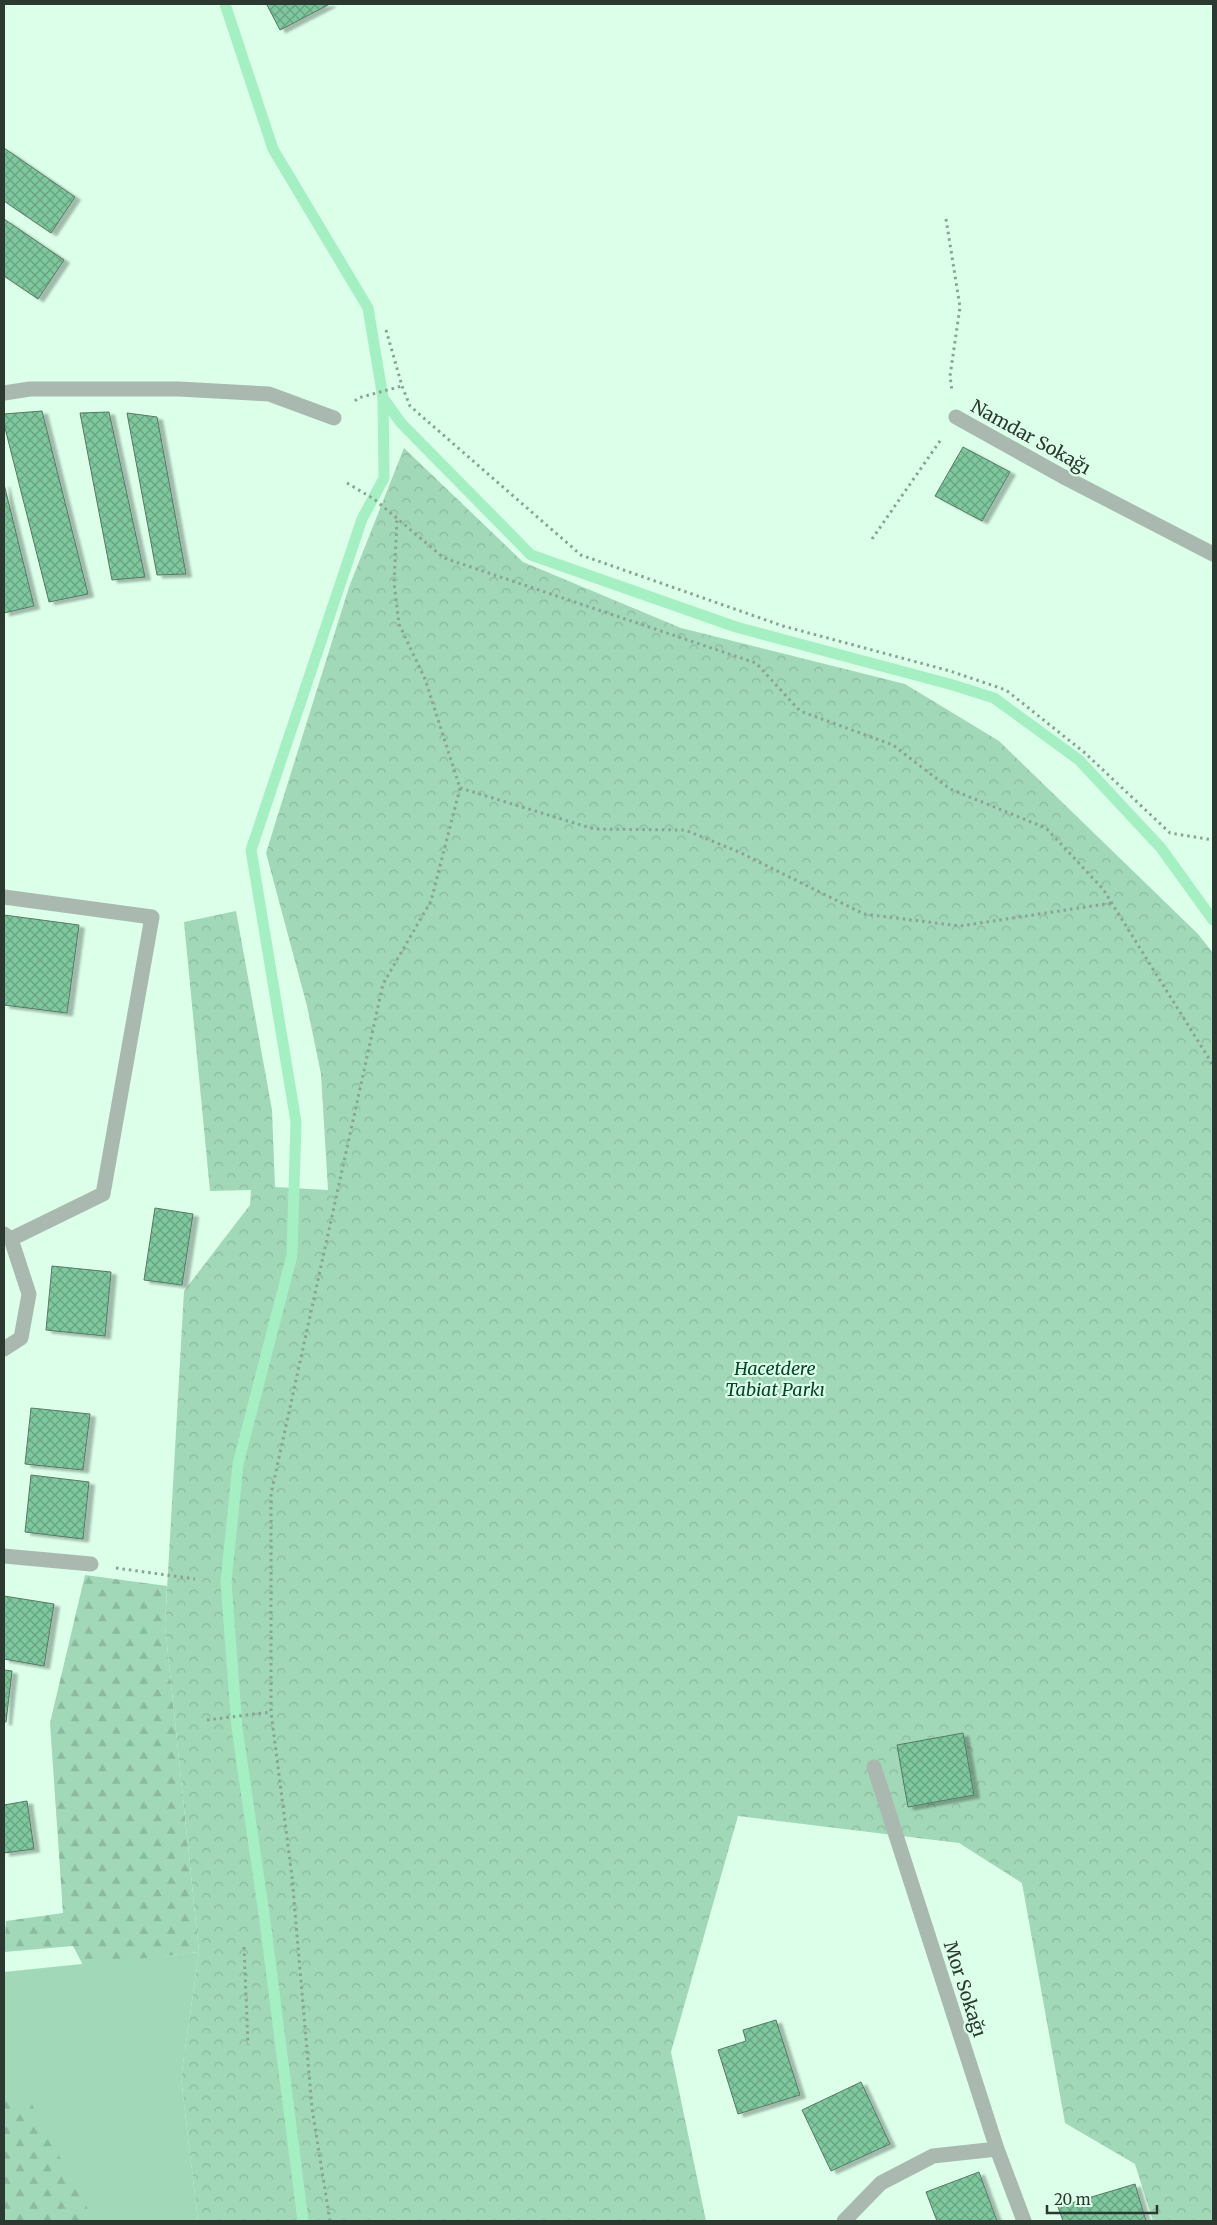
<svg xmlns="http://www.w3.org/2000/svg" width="1217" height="2225" font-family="Merriweather,serif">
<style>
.grass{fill:#a1d8b7}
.forest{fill:url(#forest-firs)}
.park{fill:url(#park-crowns)}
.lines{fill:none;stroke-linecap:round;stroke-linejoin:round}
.stream{stroke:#a4f0c3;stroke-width:11}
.building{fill:url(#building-cross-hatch);stroke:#587865;filter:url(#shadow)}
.path{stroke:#89a394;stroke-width:3;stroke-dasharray:2.5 4;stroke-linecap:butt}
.service{stroke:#aab9af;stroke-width:15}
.minor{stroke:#aab9af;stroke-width:15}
.labels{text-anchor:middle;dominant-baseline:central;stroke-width:4.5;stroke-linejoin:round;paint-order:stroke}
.street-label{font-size:18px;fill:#2b3931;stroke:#dbffe9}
.park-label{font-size:18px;font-style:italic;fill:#08452a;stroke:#dbffe9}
</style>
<defs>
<pattern id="forest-firs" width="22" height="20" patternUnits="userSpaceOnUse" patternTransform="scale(1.25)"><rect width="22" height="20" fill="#a1d8b7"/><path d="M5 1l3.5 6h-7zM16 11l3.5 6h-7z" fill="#8bba9e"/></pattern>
<pattern id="park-crowns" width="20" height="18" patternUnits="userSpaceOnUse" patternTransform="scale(1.25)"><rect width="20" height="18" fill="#a1d8b7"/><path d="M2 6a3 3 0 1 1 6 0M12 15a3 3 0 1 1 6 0" fill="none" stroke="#8bba9e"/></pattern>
<pattern id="building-cross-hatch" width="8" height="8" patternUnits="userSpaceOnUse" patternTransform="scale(1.25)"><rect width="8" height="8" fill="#7ec89e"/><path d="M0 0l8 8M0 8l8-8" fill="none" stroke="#67a381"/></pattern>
<filter id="shadow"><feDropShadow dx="5.5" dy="3" stdDeviation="1" flood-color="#0004"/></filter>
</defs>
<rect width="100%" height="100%" fill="#dbffe9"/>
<path class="grass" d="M199 1952 181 2078 198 2221H4V1972Z"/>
<path class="forest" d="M85 1575 167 1586 165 1625 199 1952 83 1965 73 1946 4 1952 6 1921 63 1913 50 1723Z
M29 2099 94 2221H4V2101Z"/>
<path class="park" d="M404 448 523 562 681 628 905 684 999 741 1198 934 1213 953V2221H1153L1135 2164 1065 2123 1022 1883 959 1843 738 1816 671 2052 706 2221H198L181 2078 199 1952 165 1625 184 1291 250 1205 251 1190 210 1191 184 922 236 911 272 1110 275 1187 328 1190 321 1074 307 1006 266 853 349 587Z"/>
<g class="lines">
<path class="stream" d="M225 4 273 149 368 308 383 398 401 423 531 555 736 627 953 685 994 698 1079 760 1161 848 1213 920
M303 2221 265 1921 237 1728 226 1582 238 1464 292 1255 296 1122 251 850 362 519 384 478 383 398"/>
</g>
<path class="building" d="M270 4H330L280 30 267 5Z
M4 148 75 197 51 233 4 201Z
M4 219 64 260 38 299 4 276Z
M42 411 88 594 49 602 4 424V414Z
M109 412 145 577 112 580 80 413Z
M127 413 157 417 186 574 157 575Z
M963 447 1010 472 982 521 935 496Z
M4 484 34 606 4 613Z
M4 915 79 925 67 1013 4 1005Z
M155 1208 193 1214 182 1285 144 1280Z
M52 1266 111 1272 105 1336 46 1330Z
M31 1408 90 1414 83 1470 25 1464Z
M31 1475 89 1482 83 1539 25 1532Z
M4 1596 54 1604 44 1666 4 1659Z
M4 1670 12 1671 6 1722H4Z
M963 1733 974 1795 908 1807 897 1745Z
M27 1801 34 1849 4 1853V1805Z
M776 2020 800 2095 738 2114 718 2050 746 2041 743 2030Z
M861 2082 890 2144 831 2171 802 2110Z
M979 2172 997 2221H937L926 2192Z
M1135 2184 1146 2221H1063L1058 2207Z"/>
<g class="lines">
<path class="path" d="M946 219 960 307 950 376 952 391
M386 330 402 386 410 406 581 555 783 626 950 671 1006 690 1085 753 1170 833 1213 840
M355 401 358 398 402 386
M347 483 374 499 444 558 756 663 800 711 893 745 950 789 1046 828 1103 889 1213 1065
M872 539 942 438
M460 788 594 829 685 830 739 852 864 914 960 926 1112 903
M116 1568 195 1579
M207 1720 271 1712
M244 1947 248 2045
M330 2221 312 2108 292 1877 271 1712V1494L383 984 431 901 460 788 425 679 399 624 394 583 397 519"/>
<path class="service" d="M4 393 30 389H179L269 394 334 418"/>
<path class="minor" d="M956 417 1062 476 1213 554
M4 897 152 917 103 1194 11 1239
M4 1234 11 1239 29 1294 21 1338 4 1349
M4 1556 91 1564
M874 1767 997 2149 1024 2221
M844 2221 881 2183 933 2156 997 2149"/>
</g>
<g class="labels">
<g class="street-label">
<text transform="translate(1031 437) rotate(29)">Namdar Sokağı</text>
<text transform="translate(965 1989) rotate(72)">Mor Sokağı</text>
</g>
<g class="park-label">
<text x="775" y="1368">Hacetdere<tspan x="775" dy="21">Tabiat Parkı</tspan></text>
</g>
</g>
<rect width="1217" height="2225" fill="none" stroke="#2b3931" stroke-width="10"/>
<path d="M1047 2205v8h110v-8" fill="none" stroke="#2b3931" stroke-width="2.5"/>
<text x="1054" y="2205" font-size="15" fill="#2b3931" stroke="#dbffe9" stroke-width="4" paint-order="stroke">20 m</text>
</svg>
